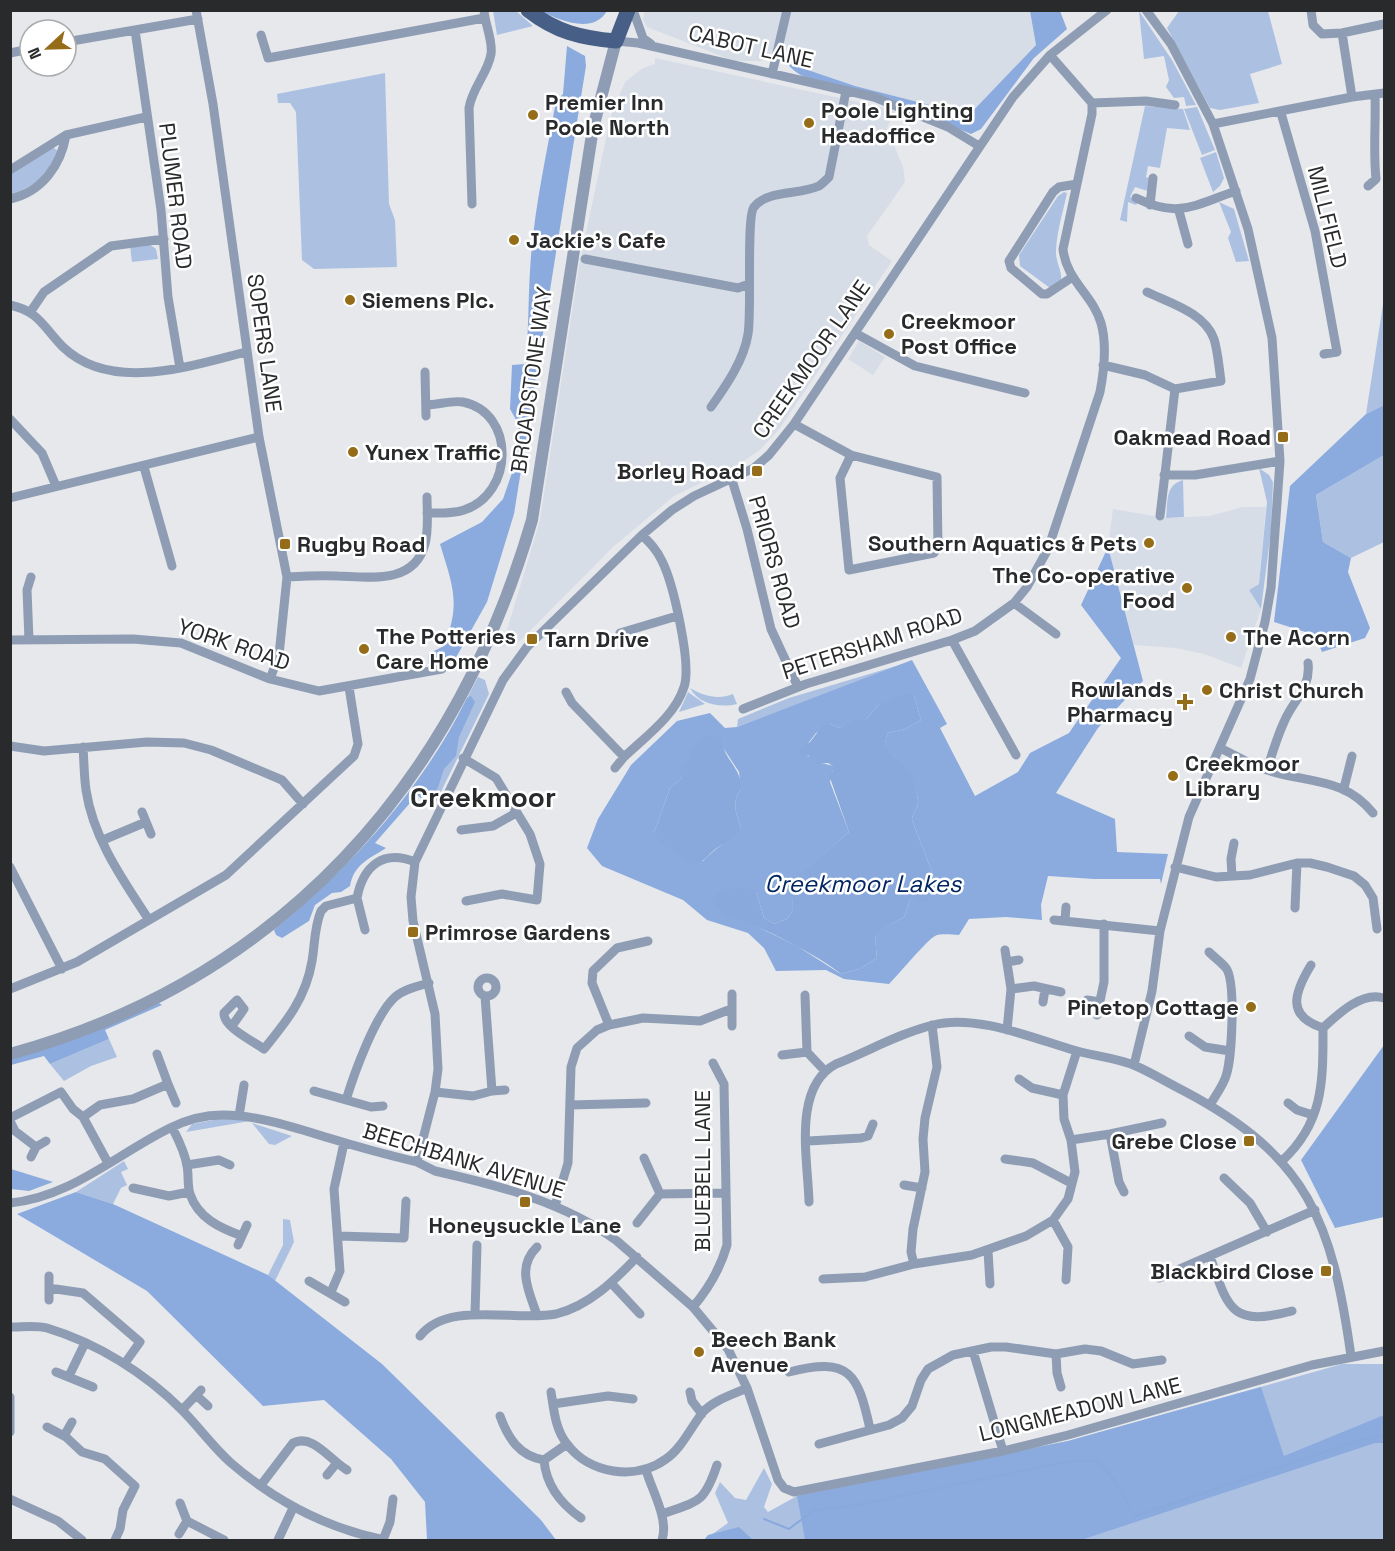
<svg xmlns="http://www.w3.org/2000/svg" width="1395" height="1551" font-family="'Space Grotesk',sans-serif">
<style>
.built{fill:#d7dde7}
.green{fill:#acc1e2}
.forest{fill:#8babde;fill-rule:evenodd}
.water{fill:#89a8db}
.lines{fill:none;stroke-linecap:round;stroke-linejoin:round}
.stream{stroke:#89a8db;stroke-width:2}
.minor{stroke:#8f9db4;stroke-width:9}
.tertiary{stroke:#8f9db4;stroke-width:12}
.primary{stroke:#475f86;stroke-width:15}
.poi-dot{fill:#956c17;stroke:#fff;stroke-width:2}
.labels{text-anchor:middle;dominant-baseline:central;stroke-width:5;stroke-linejoin:round;paint-order:stroke}
.street-label{font-size:22px;fill:#292a2c;stroke:#fff}
.poi-label{font-size:22px;font-weight:bold;fill:#292a2c;stroke:#fff;text-anchor:start}
.water-label{font-size:24px;font-style:italic;fill:#022661;stroke:#fff}
.district-label{font-size:28px;font-weight:bold;fill:#292a2c;stroke:#fff}
</style>
<rect width="100%" height="100%" fill="#e6e8ec"/>
<path class="built" d="M645 10 1030 11 1036 45 969 115 855 86 768 58 761 61H734L647 27 643 19Z
M655 58 895 110 887 128 903 167 905 182 867 236 869 245 892 261 780 428 760 450 738 465 674 496 613 547 517 644 502 647 540 520 579 266 611 115 625 82 643 68 655 64Z
M859 341 885 357 873 375 848 359Z
M1242 507H1266L1259 584 1249 590 1261 609 1241 668 1204 654 1175 648 1134 645 1108 547 1113 509 1166 518 1210 516Z"/>
<path class="green" d="M493 11H516L533 26 497 35Z
M1139 11 1172 60 1196 105 1186 106 1184 97 1174 98 1166 87 1169 80 1164 56 1144 59Z
M1179 11H1268L1282 64 1250 74 1259 103 1220 110 1210 108 1167 28Z
M385 73 389 204 395 220 397 267 314 269 302 260 296 112 290 103H278L277 94Z
M1145 106 1183 109 1190 130 1167 128 1160 168 1148 166 1146 177 1151 179 1148 191 1135 187 1130 197 1138 202 1136 205 1128 202 1127 222 1120 220Z
M1197 107 1215 150 1202 155 1184 109Z
M53 147 59 152 43 178 11 197V174Z
M1216 152 1224 178 1220 186 1213 192 1200 158Z
M1064 192 1067 193C1063 212 1057 231 1056 250 1055 261 1063 272 1061 282L1050 288 1020 266 1019 255 1058 196Z
M1219 202 1234 209 1249 261 1236 262 1228 238 1231 232Z
M149 244 156 249 158 259 132 262 130 246Z
M1384 298V405L1366 414Z
M1384 455V542L1351 558 1323 542 1316 495Z
M1259 468 1269 475 1273 482 1271 531 1261 609 1249 590 1259 584 1267 502Z
M1183 480 1184 517 1166 518C1168 501 1165 485 1183 480Z
M906 663V665L737 727 738 719 789 698Z
M478 677 485 680 489 694 434 806 417 795Z
M690 688C704 696 718 700 733 694L737 704C721 708 699 705 690 688Z
M688 692 705 704 679 712Z
M109 1039 117 1057 91 1066 64 1081 50 1064Z
M224 1118 250 1121 186 1132 192 1124Z
M252 1123 292 1136 275 1145 269 1144Z
M124 1161 128 1169 121 1172 127 1185 121 1188 113 1204 76 1192Z
M283 1219 290 1220 294 1242 275 1281 268 1275 283 1245Z
M1342 1364H1384V1540H704L728 1523 715 1493 720 1482 735 1498 746 1500 764 1468 772 1484 764 1507 768 1512 797 1496 1068 1441Z"/>
<path class="forest" d="M541 11H607C593 35 559 20 541 11Z
M1030 11H1060L1067 29 1034 58 981 129 971 134C942 122 914 108 885 97 858 88 804 88 787 63L855 86 969 115 1036 45Z
M567 46 585 56 586 66 514 514 487 602 454 661 428 664V654L444 646C461 603 453 587 440 544L482 522 503 499 513 470 519 425 510 409 512 365 525 364C529 332 528 302 530 271 533 214 546 157 556 101L563 94Z
M1384 405V455L1316 495 1323 542 1351 558 1348 572 1370 628 1365 638 1322 652 1315 635 1274 622 1290 486 1366 414Z
M1108 547 1143 681 1098 728 1056 793 1115 819 1117 852 1168 854 1161 884 1160 879H1094L1048 876 1041 905 1042 920 1006 917 969 919 959 935C952 935 941 933 935 936 928 939 898 975 889 984L844 979 826 970 776 971 764 948 748 933 707 920 683 900 602 866 587 848 598 819 631 765 677 721 710 713 725 728 737 727 912 660 947 724 940 728 975 796 1018 772 1030 753 1069 733 1121 658 1081 605ZM914 696 921 720 905 729 888 733C879 754 893 751 901 763 908 773 918 790 918 802 918 809 912 813 912 820L936 883 910 900 904 917C876 934 873 920 877 958L859 969 841 974 797 946 737 917 756 892 764 918 774 924 787 919 793 910 792 882 849 832 830 782 834 766 821 763 807 755 806 746 816 733 830 724 840 728 866 719 878 706ZM722 746 739 772 741 789C731 803 736 813 741 828 729 841 715 848 703 861L654 833 670 788 682 778 680 770 693 755Z
M471 696 475 702 459 737 456 756 444 769 434 799 428 804 417 795 375 843 386 848C369 859 354 864 350 886L341 892 332 893 315 905 309 921 282 938 276 935 274 930C352 866 422 789 467 698Z
M159 1003 162 1005 105 1030 109 1039 50 1064 44 1056 11 1065V1057L73 1040Z
M1384 1045V1217L1335 1228 1301 1160Z
M11 1169 53 1182 29 1191 11 1189Z
M76 1192 113 1204 268 1275 382 1364 541 1520 556 1540H427L425 1502 391 1459 324 1400 263 1406 147 1291 17 1214Z
M1261 1387 1284 1456 1384 1415V1443H1375L1081 1540H805L797 1496 1068 1441Z
M739 1527 753 1540H704L708 1535Z"/>
<path class="water" d="M906 693 914 696 921 720 905 729 888 733C879 753 896 753 905 766 911 774 918 792 918 802 918 809 912 813 912 820L936 883 927 901 919 902 916 898 910 900 904 917C877 934 873 921 877 958L859 969 841 974C824 959 746 917 727 918L711 900C721 889 742 884 756 892L764 918 774 924 787 919 793 910 791 882 849 832 829 775 833 771V766L828 763 817 764 808 755 801 756 799 749 810 742 823 725 830 724 840 728 855 720 866 719 878 706Z
M707 735 722 739C722 758 743 769 741 789 731 803 736 813 741 828 733 842 723 842 712 852 708 855 706 860 701 861 690 865 658 844 654 833L670 788 682 778 679 770 692 755 689 750Z"/>
<g class="lines">
<path class="stream" d="M1133 1517 1360 1440 1384 1436
M764 1519 789 1529 814 1510 852 1506 1071 1461H1098L1115 1481 1130 1508"/>
<path class="minor" d="M196 10 213 104 259 437 287 577 279 655 270 679
M633 10 643 38 651 44
M1311 10 1313 25 1322 34 1342 33 1384 24
M135 30 161 210 168 297 180 368
M1342 33 1352 97
M261 35 268 58 484 18
M616 41 638 43 874 97 948 127 979 146
M66 42 198 19
M10 53 30 49
M772 74 787 10
M1092 103 1146 101 1175 105
M1281 113 1315 231 1337 352 1324 354
M1213 124 1352 97 1384 93
M10 170 66 135 146 117
M1368 186 1376 179C1373 150 1376 124 1375 95
M1136 198C1179 219 1194 205 1236 191
M10 199C42 192 61 165 66 135
M472 204 469 108C472 88 488 73 491 54 493 40 485 25 484 10
M1150 205 1153 178
M1179 211 1188 244
M585 259 738 288 749 284
M1071 278 1047 294H1042L1011 268 1009 261 1053 192 1059 187 1077 184
M10 305C39 311 44 328 63 347 111 393 190 366 246 352
M31 311 44 292 111 246 164 239
M855 333 915 366 1025 393
M1103 365 1145 375 1175 389 1221 381C1219 368 1218 352 1214 339 1205 313 1170 303 1147 292
M425 372 426 416
M426 405C438 405 451 400 463 402 516 413 514 494 464 510 453 514 439 513 427 513
M711 407C726 386 744 360 748 334 752 312 746 216 754 207 767 190 800 195 819 186 822 184 826 180 829 177L846 91
M10 419 42 453 56 486
M794 424 851 455 937 477 938 547 934 553 849 570 840 478 851 455
M144 467 172 566
M1164 475H1195L1280 461
M732 480 747 529 771 629 798 687
M10 498 259 437
M1160 516 1175 389
M287 577C304 576 321 575 338 576 369 577 414 585 425 544 429 529 427 512 427 497
M1014 603 1056 634
M620 633 677 616
M10 640 133 639 181 643 270 679 319 691 442 669
M29 640 27 590 31 577
M952 640 1016 755
M566 692 572 703 624 757C645 737 675 716 684 687 692 664 673 583 662 561 657 550 650 543 642 535
M743 709 806 684 952 640 975 631 1014 603 1027 587 1048 549 1100 392C1104 371 1107 344 1101 323 1093 295 1066 280 1063 249L1092 114V103L1050 55
M10 746 44 751 147 742 184 743 211 750 282 780 303 804
M83 747C84 761 84 776 86 790 93 838 123 880 149 920
M1220 748C1237 756 1252 766 1270 771 1310 783 1345 778 1373 813
M463 758 496 778 530 834 540 864 537 900 502 894 466 901
M615 768 624 757
M1267 770C1272 754 1277 737 1284 722 1293 700 1311 689 1308 663
M1344 788 1352 756
M142 812 151 834
M461 830 493 826 516 813
M103 840 146 822
M10 867 62 969
M1175 867 1216 877 1250 875 1297 863H1310L1327 867 1354 876 1365 885 1373 898 1377 929
M1232 876 1231 859 1234 843
M357 898 365 930
M1295 908 1297 863
M1054 920 1160 931
M1065 920 1066 907
M1005 950 1011 989 1007 1030
M1209 952C1214 957 1222 963 1226 968 1236 981 1232 1059 1226 1076 1223 1086 1215 1096 1210 1105
M1007 962 1019 960
M478 987a9 9 0 1 1 18 0a9 9 0 1 1-18 0Z
M10 989 77 962 226 875 354 756 358 744 349 687
M1011 989 1034 986 1061 992
M732 994V1026
M805 995 807 1052
M1087 1000 1100 1002
M1043 1002 1045 989
M1097 1015 1104 982V924
M609 1025 592 983 593 971 617 948 648 941
M232 1026 244 1009 237 1000 224 1013C223 1027 253 1041 264 1049 286 1022 306 998 312 961 315 944 314 928 321 911L326 906 357 898C363 866 383 849 415 862
M1323 1028C1338 1014 1362 991 1384 998
M1189 1036 1205 1047 1230 1051
M782 1055 807 1052 824 1070
M1134 1065 1152 991 1160 931 1189 817 1250 679 1265 622 1271 588 1280 461 1272 338 1248 229 1213 124 1171 44 1146 10
M1019 1079 1032 1088 1063 1095
M168 1084 176 1103
M314 1091 371 1107 383 1106
M492 1091 505 1090
M435 1092 473 1096 492 1091 485 996
M346 1100C354 1074 375 1015 395 997 404 989 418 986 429 983
M1288 1103 1297 1110 1313 1115
M570 1105 646 1103
M239 1116 244 1085
M83 1117 100 1105 133 1099 168 1084 157 1054
M10 1118 61 1092 73 1109 83 1117 108 1163
M10 1121 15 1131 36 1147
M172 1127C178 1139 185 1152 187 1166 189 1175 187 1185 190 1194 198 1218 220 1228 242 1236
M1110 1134 1119 1182 1124 1192
M1071 1140 1110 1134 1162 1123
M808 1141 861 1138 868 1136 873 1124
M31 1157 36 1147 46 1141
M644 1158 660 1194
M1005 1159 1033 1163 1071 1183
M1282 1161C1324 1122 1323 1081 1323 1028 1286 1016 1294 993 1311 965
M417 1162 435 1092 438 1069 435 1014 413 921 411 897 415 862 503 680 527 647 642 535 672 510 694 496 754 468 769 455 794 424 1013 97 1050 55 1107 10
M187 1165 219 1160 230 1165
M1224 1178 1250 1203 1267 1232
M904 1185 922 1188
M133 1188 169 1196 189 1192
M809 1202C808 1160 792 1087 836 1064 867 1052 900 1033 933 1025 974 1014 1030 1037 1070 1049 1091 1056 1115 1057 1136 1066 1152 1073 1168 1083 1184 1091 1309 1157 1332 1222 1351 1356
M10 1203C71 1197 117 1154 170 1128 186 1120 205 1115 223 1115 258 1115 296 1128 329 1138 358 1147 388 1155 417 1162L435 1171C497 1185 565 1202 617 1241L693 1307 728 1349 747 1388 778 1480 784 1488 794 1492 1003 1451 1068 1435 1312 1365 1384 1351
M555 1206 568 1163 571 1067 577 1048 597 1030 609 1025 643 1018 700 1021 731 1009
M1053 1220 1068 1247 1066 1280
M637 1223 660 1194 724 1193
M339 1236 404 1238 406 1201
M238 1245 247 1225
M537 1247C516 1267 529 1292 537 1315
M988 1251 990 1284
M1210 1256C1228 1309 1231 1327 1292 1311
M914 1264 911 1252 913 1229 925 1172 923 1139 925 1118 937 1067 932 1025
M49 1276V1300
M1159 1278 1315 1210
M823 1279 865 1277 914 1264 972 1255 1026 1236 1053 1220 1068 1199 1075 1172 1071 1140 1064 1119 1063 1095 1077 1051
M309 1281 345 1302
M612 1284 640 1314
M49 1288 83 1293 140 1342 125 1363
M331 1292 340 1271 334 1189 344 1143
M693 1307C709 1288 720 1270 727 1245L724 1084 713 1063
M475 1314 477 1245
M10 1327C22 1327 36 1325 47 1328 97 1343 145 1373 182 1410 199 1427 213 1447 231 1463 275 1501 327 1528 384 1540
M420 1336C448 1300 516 1322 556 1314 589 1306 615 1280 637 1257
M973 1351 1003 1451
M1056 1354 1057 1373 1061 1387
M56 1372 93 1387
M789 1372C850 1356 858 1374 870 1429
M69 1376 85 1343
M551 1392C554 1410 555 1429 567 1444 589 1474 636 1481 666 1459 682 1448 691 1427 703 1412 714 1400 732 1395 747 1388
M690 1392 692 1401 702 1414
M196 1395 208 1406
M10 1397V1432
M553 1404 608 1396 633 1399
M182 1410 201 1390
M500 1416C508 1438 519 1456 544 1460L567 1444
M47 1427 66 1437 82 1452 105 1459 135 1486 123 1510 120 1529 115 1540
M64 1436 72 1422
M819 1444 889 1425 902 1418 912 1406 921 1380 928 1369 953 1355 991 1347H1006L1056 1354 1085 1349 1101 1351 1133 1364 1162 1360
M544 1460C546 1485 561 1504 581 1518
M646 1470C652 1491 669 1519 662 1540
M327 1475 336 1464
M261 1485 293 1443C312 1433 330 1460 347 1470
M10 1499 58 1521 82 1540
M662 1514C698 1501 704 1504 717 1465
M187 1521 224 1540
M179 1534 187 1521 180 1503
M278 1540 293 1508
M383 1540 390 1522 393 1499"/>
<path class="tertiary" d="M10 1054C281 980 455 784 532 520L593 128 616 41"/>
<path class="primary" d="M528 10C556 32 581 38 616 41L628 10"/>
</g>
<g class="poi-dot">
<circle cx="533" cy="115" r="6"/>
<circle cx="809" cy="123" r="6"/>
<circle cx="514" cy="240" r="6"/>
<circle cx="350" cy="300" r="6"/>
<circle cx="889" cy="334" r="6"/>
<rect x="1277" y="431" width="12" height="12" rx="3"/>
<circle cx="353" cy="452" r="6"/>
<rect x="751" y="465" width="12" height="12" rx="3"/>
<circle cx="1149" cy="543" r="6"/>
<rect x="279" y="538" width="12" height="12" rx="3"/>
<circle cx="1187" cy="588" r="6"/>
<circle cx="1231" cy="637" r="6"/>
<rect x="526" y="633" width="12" height="12" rx="3"/>
<circle cx="364" cy="649" r="6"/>
<circle cx="1207" cy="690" r="6"/>
<path d="M1182 693h6v6h6v6h-6v6h-6v-6h-6v-6h6z"/>
<circle cx="1173" cy="776" r="6"/>
<rect x="407" y="926" width="12" height="12" rx="3"/>
<circle cx="1251" cy="1007" r="6"/>
<rect x="1243" y="1135" width="12" height="12" rx="3"/>
<rect x="519" y="1196" width="12" height="12" rx="3"/>
<rect x="1320" y="1265" width="12" height="12" rx="3"/>
<circle cx="699" cy="1352" r="6"/>
</g>
<g class="labels">
<g class="street-label">
<text transform="translate(751 46) rotate(13)">CABOT LANE</text>
<text transform="translate(176 196) rotate(83)">PLUMER ROAD</text>
<text transform="translate(1328 217) rotate(76)">MILLFIELD</text>
<text transform="translate(265 343) rotate(82)">SOPERS LANE</text>
<text transform="translate(811 359) rotate(-55)">CREEKMOOR LANE</text>
<text transform="translate(531 380) rotate(-82)">BROADSTONE WAY</text>
<text transform="translate(775 562) rotate(74)">PRIORS ROAD</text>
<text transform="translate(872 643) rotate(-18)">PETERSHAM ROAD</text>
<text transform="translate(234 644) rotate(19)">YORK ROAD</text>
<text transform="translate(464 1160) rotate(17)">BEECHBANK AVENUE</text>
<text transform="translate(702 1171) rotate(-90)">BLUEBELL LANE</text>
<text transform="translate(1080 1409) rotate(-14)">LONGMEADOW LANE</text>
</g>
<g class="poi-label">
<text x="545" y="102">Premier Inn<tspan x="545" dy="25">Poole North</tspan></text>
<text x="821" y="110">Poole Lighting<tspan x="821" dy="25">Headoffice</tspan></text>
<text x="526" y="240">Jackie's Cafe</text>
<text x="362" y="300">Siemens Plc.</text>
<text x="901" y="321">Creekmoor<tspan x="901" dy="25">Post Office</tspan></text>
<text x="1271" y="437" text-anchor="end">Oakmead Road</text>
<text x="365" y="452">Yunex Traffic</text>
<text x="745" y="471" text-anchor="end">Borley Road</text>
<text x="1137" y="543" text-anchor="end">Southern Aquatics &amp; Pets</text>
<text x="297" y="544">Rugby Road</text>
<text x="1175" y="575" text-anchor="end">The Co-operative<tspan x="1175" dy="25">Food</tspan></text>
<text x="376" y="636">The Potteries<tspan x="376" dy="25">Care Home</tspan></text>
<text x="1243" y="637">The Acorn</text>
<text x="544" y="639">Tarn Drive</text>
<text x="1173" y="689" text-anchor="end">Rowlands<tspan x="1173" dy="25">Pharmacy</tspan></text>
<text x="1219" y="690">Christ Church</text>
<text x="1185" y="763">Creekmoor<tspan x="1185" dy="25">Library</tspan></text>
<text x="425" y="932">Primrose Gardens</text>
<text x="1239" y="1007" text-anchor="end">Pinetop Cottage</text>
<text x="1237" y="1141" text-anchor="end">Grebe Close</text>
<text x="525" y="1225" text-anchor="middle">Honeysuckle Lane</text>
<text x="1314" y="1271" text-anchor="end">Blackbird Close</text>
<text x="711" y="1339">Beech Bank<tspan x="711" dy="25">Avenue</tspan></text>
</g>
<g class="water-label">
<text x="863" y="883">Creekmoor Lakes</text>
</g>
<g class="district-label">
<text x="483" y="797">Creekmoor</text>
</g>
</g>
<rect width="1395" height="1551" fill="none" stroke="#292a2c" stroke-width="24"/>
<g transform="translate(48 48) rotate(248)"><circle r="28" fill="#ffffff" stroke="#a9aaab" stroke-width="1.5"/>
<path d="M0-4.5L10 22L0 15L-10 22Z" fill="#956c17"/>
<text y="-9" font-size="16" font-weight="bold" text-anchor="middle" fill="#292a2c">N</text>
</g>
</svg>
